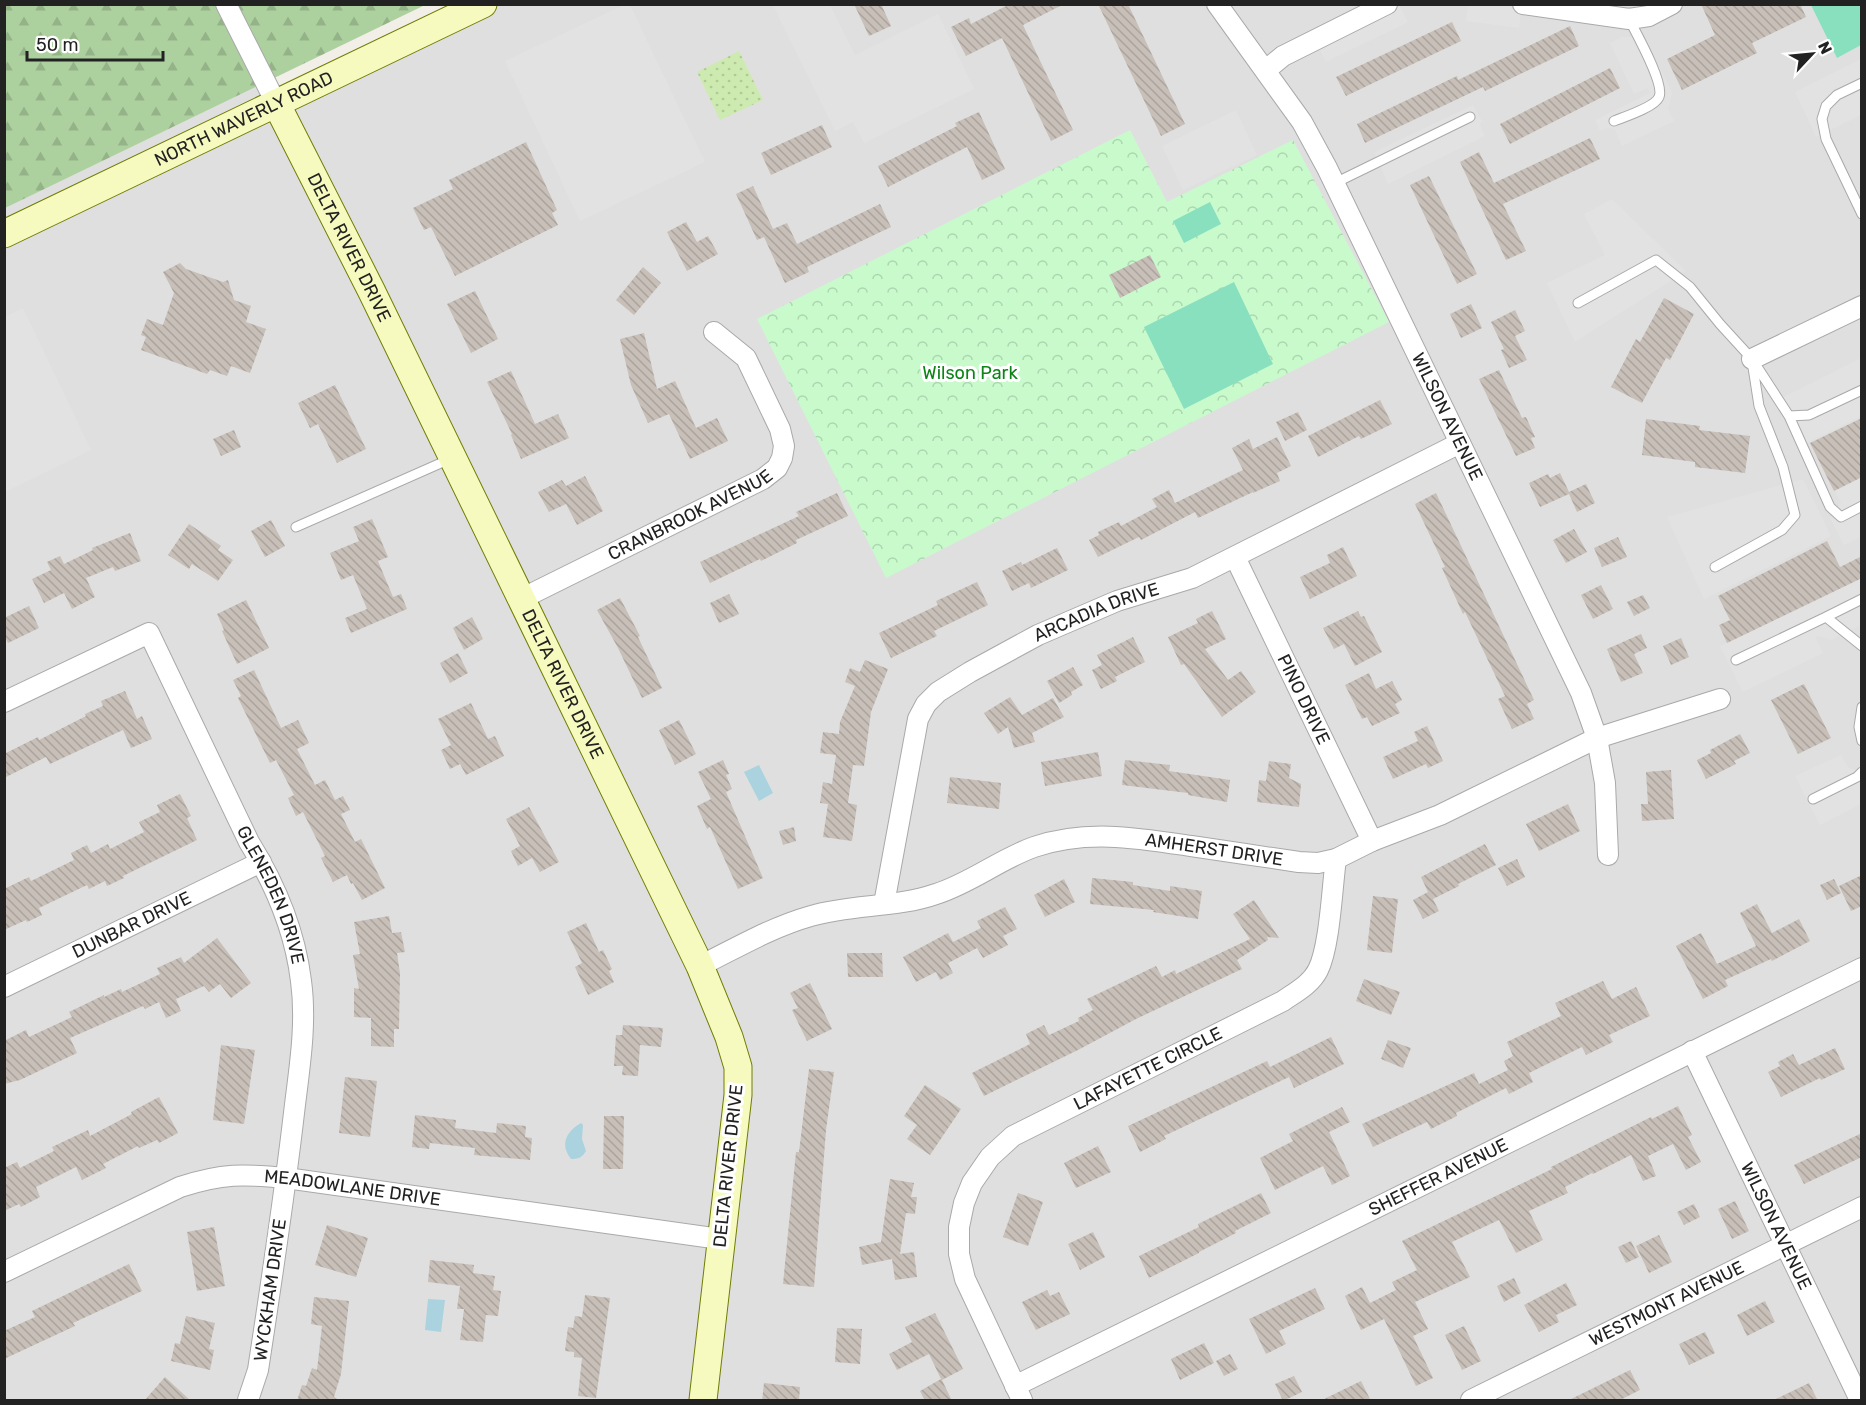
<svg xmlns="http://www.w3.org/2000/svg" width="1866" height="1405" font-family="Rubik,sans-serif">
<style>
.residential{fill:#e0dfdf}
.grass{fill:url(#grass-dots)}
.forest{fill:url(#forest-firs)}
.park{fill:url(#park-crowns)}
.pitch{fill:#88e0be}
.parking{fill:#e2e2e2}
.water{fill:#aad3df}
.building{fill:url(#building-back-hatch)}
.lines{fill:none;stroke-linecap:round;stroke-linejoin:round}
.lane-casing{stroke:#a9a9a9;stroke-width:11}
.street-casing{stroke:#a9a9a9;stroke-width:22}
.secondary-casing{stroke:#707d05;stroke-width:29}
.lane{stroke:#fff;stroke-width:9}
.street{stroke:#fff;stroke-width:20}
.secondary{stroke:#f7fabf;stroke-width:27}
.labels{text-anchor:middle;dominant-baseline:central;stroke-width:6;stroke-linejoin:round;paint-order:stroke}
.street-label{font-size:18px;fill:#222;stroke:#fff}
.park-label{font-size:18px;fill:#0c8416;stroke:#fff}
</style>
<defs>
<pattern id="grass-dots" width="8" height="8" patternUnits="userSpaceOnUse" patternTransform="scale(1.5)"><rect width="8" height="8" fill="#cdebb0"/><path d="M2 2h.1M6 6h.1" fill="none" stroke="#b0c997" stroke-width="1.8" stroke-linecap="round"/></pattern>
<pattern id="forest-firs" width="22" height="20" patternUnits="userSpaceOnUse" patternTransform="scale(1.5)"><rect width="22" height="20" fill="#add19e"/><path d="M5 1l3.5 6h-7zM16 11l3.5 6h-7z" fill="#95b388"/></pattern>
<pattern id="park-crowns" width="20" height="18" patternUnits="userSpaceOnUse" patternTransform="scale(1.5)"><rect width="20" height="18" fill="#c8facc"/><path d="M2 6a3 3 0 1 1 6 0M12 15a3 3 0 1 1 6 0" fill="none" stroke="#acd6af"/></pattern>
<pattern id="building-back-hatch" width="6" height="6" patternUnits="userSpaceOnUse" patternTransform="scale(1.5)"><rect width="6" height="6" fill="#c7bfb8"/><path d="M-1 5l2 2M0 0l6 6M5-1l2 2" fill="none" stroke="#aba49e"/></pattern>
</defs>
<rect width="100%" height="100%" fill="#f2efe9"/>
<path class="residential" d="M5 5H226L277 103 483 5H1861V1400H5Z"/>
<path class="grass" d="M739 51 763 100 720 120 697 72Z"/>
<path class="forest" d="M5 5H425L5 208Z"/>
<path class="park" d="M1130 130 1167 202 1293 140 1389 322 886 578 757 319Z"/>
<path class="pitch" d="M1811 5H1861V45L1837 58Z
M1210 202 1221 224 1184 243 1173 221Z
M1234 282 1273 364 1184 409 1144 327Z"/>
<path class="parking" d="M624 5H630L705 162 580 221 505 61Z
M773 5H830L855 55 938 14 974 89 864 143 853 122 835 131Z
M1363 5H1399L1408 22 1326 62 1310 31Z
M1468 5H1522L1519 28 1466 21Z
M1622 37H1644L1672 92 1668 109 1674 121 1622 146 1615 130 1608 128 1600 131 1595 120 1650 93 1647 88 1634 94 1610 43Z
M1861 59V115L1816 137 1795 92Z
M1473 105 1482 121 1480 125 1485 136 1388 184 1374 152Z
M1236 110 1257 155 1183 190 1162 146Z
M1612 199 1686 271 1575 342 1547 283 1605 255 1584 214Z
M23 308 91 450 5 492V317Z
M1861 358V416L1805 444 1782 398Z
M1861 478V537L1844 545 1830 518 1841 503 1835 491Z
M1803 479 1831 536 1704 599 1667 517Z
M1861 556V625L1831 640 1819 636 1815 637 1823 653 1743 692 1720 646 1727 643 1719 625Z
M1841 755 1848 767 1861 773V804L1820 825 1795 776Z"/>
<path class="water" d="M759 765 773 793 759 801 744 772Z
M581 1123 583 1125 582 1139 586 1151C582 1158 578 1159 571 1159 559 1144 567 1131 581 1123Z
M428 1299 445 1300 441 1332 425 1330Z"/>
<path class="building" d="M854 4H881L891 26 869 36Z
M1010 4H1064L1023 25 1073 130 1051 141 1002 38 966 56 951 27 969 18 971 24Z
M1098 4H1128L1185 124 1161 136Z
M1701 4H1800L1806 17 1752 43 1757 53 1682 90 1667 59 1715 35Z
M1452 22 1461 41 1346 96 1336 77Z
M1570 26 1579 46 1485 91 1483 87 1365 143 1357 124 1457 76 1458 80Z
M1610 68 1620 88 1510 144 1500 124Z
M979 112 1005 169 982 180 967 147 888 187 878 166 957 126 955 123Z
M822 125 832 147 771 175 761 153Z
M1590 138 1600 159 1503 204 1526 251 1506 260 1460 162 1479 152 1494 183Z
M526 142 557 210 552 213 558 225 455 276 431 227 424 230 413 208 453 189 449 180Z
M1429 176 1477 274 1457 284 1410 185Z
M753 186 773 229 787 223 797 244 880 204 891 227 807 267 809 272 785 283 764 237 757 240 736 194Z
M686 222 697 242 708 236 718 254 687 271 667 232Z
M1150 255 1161 277 1120 298 1109 275Z
M180 263 186 269 223 282 228 280 234 300 251 306 246 322 266 329 250 373 231 366 227 376 210 370 207 374 141 350 146 337 141 335 147 319 163 325 174 293 163 272Z
M643 267 661 283 634 315 616 300Z
M475 291 498 339 471 353 447 304Z
M1664 298 1694 314 1670 360 1666 358 1642 403 1611 387 1636 339 1640 342Z
M1471 304 1482 328 1461 338 1450 314Z
M1515 310 1525 331 1515 336 1527 360 1509 368 1501 350 1504 349 1491 322Z
M644 333 657 389 675 381 696 428 717 418 728 441 690 459 669 414 648 423 631 385 620 339Z
M1499 370 1522 418 1526 417 1535 437 1531 438 1535 448 1516 456 1479 379Z
M511 371 535 424 558 414 569 438 521 459 511 435 512 434 487 382Z
M335 385 366 449 337 463 318 424 310 428 298 403Z
M1380 400 1392 424 1361 439 1359 436 1318 457 1308 436Z
M1298 412 1307 430 1285 441 1276 422Z
M1862 418V477L1834 491 1810 443Z
M1646 419 1700 426 1699 430 1750 436 1745 473 1695 467V462L1642 455Z
M234 430 241 447 221 456 213 439Z
M1277 437 1291 466 1277 473 1280 481 1253 493V492L1198 518 1195 512 1141 540 1139 537 1098 557 1089 540 1099 535 1098 532 1119 522 1121 526 1157 507 1152 499 1169 490 1175 503 1243 470 1232 448 1249 439 1253 449Z
M1560 473 1569 492 1586 484 1595 503 1577 512 1569 494 1540 507 1529 483 1548 474 1550 478Z
M585 476 603 511 577 525 566 504 549 512 538 492 562 480 566 486Z
M837 493 848 516 796 540 797 543 761 561 760 559 710 583 700 562 799 516 796 512Z
M1436 493 1534 700 1527 704 1534 719 1512 729 1498 699 1505 696 1465 612 1463 614 1442 568 1445 567 1415 504Z
M372 519 388 557 378 561 393 597 401 594 407 609 351 633 345 618 367 609 353 575 341 580 330 553 359 541 353 527Z
M271 520 285 546 265 557 251 531Z
M189 524 221 546 218 550 233 560 218 581 192 564 189 569 168 555Z
M1574 529 1587 552 1566 563 1553 540Z
M130 533 141 561 115 571 113 567 86 578 95 597 72 609 64 593 44 603 32 579 51 570 47 562 60 556 64 564 93 550 92 548Z
M1618 537 1627 557 1602 567 1594 548Z
M1827 541 1840 567 1862 556V578L1727 643 1719 625 1730 620 1718 596Z
M1343 547 1357 576 1310 599 1300 577 1330 563 1327 555Z
M1057 548 1068 570 1031 588 1029 583 1012 591 1002 571 1021 562 1022 565Z
M977 582 988 605 934 631 937 636 891 658 879 633 938 605 936 601Z
M1601 585 1613 609 1593 619 1581 595Z
M729 594 739 614 719 623 710 603Z
M1643 595 1650 608 1634 616 1627 602Z
M620 598 640 636 638 637 662 688 642 698 618 648 597 610Z
M246 600 269 648 237 664 222 631 224 630 217 614Z
M29 606 39 628 8 643 4 635V618Z
M1212 611 1226 639 1205 649 1228 680 1241 671 1256 692 1222 717 1184 664 1181 665 1168 637 1198 623 1196 619Z
M1358 611 1361 617 1364 616 1382 652 1355 666 1344 644 1334 649 1323 628Z
M472 617 483 639 464 650 453 628Z
M1641 634 1647 648 1634 654 1643 673 1621 682 1607 649Z
M1133 637 1145 662 1115 677 1117 681 1101 689 1092 670 1102 665 1097 655Z
M1681 638 1689 657 1671 665 1663 646Z
M458 653 468 673 450 683 440 663Z
M865 660 888 669 871 712 864 766 853 765 848 803 857 805 852 841 823 837 828 804 820 803 823 782 832 784 836 755 820 753 823 732 839 734 840 722 855 686 845 682 850 668 860 672Z
M1073 667 1083 685 1071 692 1072 695 1059 703 1047 681Z
M254 670 281 728 298 720 309 743 297 749 315 785 325 780 335 800 343 796 350 810 341 814 355 842 361 839 385 888 362 900 353 883 351 884 347 875 333 882 321 858 325 856 303 812 296 816 288 798 294 795 276 760 270 763 238 698 241 696 233 680Z
M1369 673 1376 689 1392 681 1402 700 1395 704 1400 713 1372 726 1367 717 1362 719 1345 685Z
M1804 684 1831 738 1798 754 1771 700Z
M125 691 137 719 142 716 152 739 131 748 123 730 50 764 46 757 4 778V754L38 737 39 740 86 716 85 714 103 706 101 701Z
M1010 697 1022 715 1053 698 1064 717 1032 733 1035 742 1014 748 1008 727 998 734 984 713Z
M471 703 488 739 495 736 504 756 466 775 460 764 450 769 441 750 451 745 438 719Z
M679 720 696 754 675 765 659 730Z
M1427 726 1443 761 1428 768 1426 764 1393 779 1383 757 1418 741 1414 732Z
M1740 734 1750 753 1734 761 1736 764 1706 779 1697 760 1711 753 1710 750Z
M1098 752 1102 776 1045 786 1041 762Z
M723 760 729 774 726 775 732 789 726 792 763 878 738 889 710 827 707 829 697 806 711 799 698 772Z
M1125 760 1170 765 1169 771 1230 780 1227 802 1188 795V793L1122 785Z
M1269 761 1291 764 1289 778 1301 784 1299 807 1257 802 1259 780 1266 781Z
M1671 770 1674 819 1642 821 1641 804H1648L1646 772Z
M950 777 1001 783 999 809 947 803Z
M180 794 191 816 187 818 197 840 123 876 124 878 107 886 105 881 89 889 87 885 39 908 42 915 27 922 26 920 4 930V889L29 877 31 881 74 860 71 853 87 845 91 853 108 844 110 849 144 832 139 822 160 812 157 805Z
M1568 804 1580 831 1539 851 1526 824Z
M529 807 559 862 540 872 532 858 518 866 511 851 520 846 506 819Z
M794 827 796 841 783 845 779 831Z
M1485 844 1496 865 1458 884 1459 886 1433 899 1439 911 1423 919 1413 900 1428 892 1421 877Z
M1517 859 1525 877 1507 886 1498 868Z
M1862 875V906L1851 911 1839 886Z
M1092 878 1133 882V885L1170 891V886L1202 891 1198 919 1153 912 1154 910 1090 904Z
M1064 879 1075 902 1045 917 1034 895Z
M1834 879 1841 893 1827 900 1820 885Z
M1373 896 1398 899 1392 953 1367 950Z
M1254 900 1279 938 1267 937 1268 940 1237 960 1242 969 1136 1019 1078 1050 984 1096 972 1073 1030 1044 1026 1034 1044 1025 1049 1035 1079 1021 1078 1018 1093 1010 1087 999 1156 966 1162 977 1175 970 1176 974 1250 939 1233 914Z
M1757 904 1772 933 1799 919 1810 941 1772 961 1771 959 1725 980 1728 986 1703 999 1676 946 1701 933 1717 964 1756 946 1740 913Z
M1005 907 1017 929 1003 936 1008 945 983 958 977 948 948 963 953 973 940 980 936 972 916 982 903 957 948 933 953 942 981 928 977 921Z
M389 916 392 933 401 932 405 952 397 953 400 973 399 1029H394V1047L371 1046V1018L354 1017V988L359 989 353 955 360 954 354 922Z
M586 923 599 952 603 950 612 969 609 971 614 982 588 995 575 967 582 963 567 932Z
M217 938 251 983 231 998 220 984 209 992 204 986 176 999 181 1011 166 1018 159 1002 145 1009 143 1006 70 1038 77 1053 20 1080 4 1084V1041L26 1030 29 1037 72 1017 69 1012 104 995V997L121 989 122 992 160 974 157 968 181 957 184 963Z
M847 953H882L883 977H848Z
M1364 979 1400 992 1391 1015 1356 1001Z
M1603 981 1612 999 1636 987 1650 1016 1609 1035 1613 1042 1586 1055 1582 1047 1529 1073 1533 1082 1509 1094 1506 1088 1456 1113 1457 1116 1431 1129 1427 1122 1373 1147 1362 1124 1474 1073 1479 1084 1508 1070 1504 1061 1513 1056 1507 1042 1561 1016 1555 1003Z
M810 983 832 1029 807 1041 792 1010 798 1008 790 993Z
M623 1025 663 1028 661 1047 640 1045 638 1076 622 1075 623 1066H614L616 1035H622Z
M1331 1037 1344 1064 1294 1088 1289 1077 1164 1136 1166 1139 1140 1152 1128 1126 1267 1061 1270 1067Z
M1388 1040 1411 1048 1403 1068 1381 1059Z
M221 1045 255 1050 244 1124 213 1120Z
M1835 1048 1845 1069 1821 1080 1820 1078 1781 1097 1768 1072 1780 1066 1778 1062 1793 1054 1799 1065Z
M809 1069 834 1072 826 1130 814 1287 783 1284 796 1152H799Z
M345 1077 377 1081 370 1137 339 1133Z
M925 1085 961 1109 930 1155 907 1139 917 1125 904 1116Z
M159 1097 178 1133 159 1143 157 1140 139 1148 138 1146 103 1164 106 1168 82 1180 76 1167 36 1187 40 1197 21 1207 19 1204 4 1211V1168L17 1162 20 1168 54 1151 52 1147 88 1130 90 1136 132 1114 131 1112Z
M1678 1106 1692 1135 1688 1137 1701 1162 1686 1170 1673 1144 1648 1156 1656 1176 1643 1181 1631 1155 1593 1174 1592 1173 1565 1187 1568 1193 1529 1211 1543 1240 1516 1253 1499 1220 1452 1242 1470 1277 1415 1302 1428 1329 1413 1336 1433 1378 1416 1386 1384 1319 1361 1330 1345 1296 1362 1287 1370 1303 1396 1290 1392 1282 1417 1270 1402 1241 1552 1169 1551 1167 1651 1117 1652 1119Z
M1342 1107 1350 1122 1329 1132 1350 1176 1332 1185 1323 1166 1275 1190 1260 1158 1293 1141 1289 1134Z
M415 1115 456 1120 455 1128 496 1133 497 1123 526 1126 525 1137 532 1138 530 1160 474 1155 475 1148 430 1143 429 1149 412 1147Z
M604 1116H624L623 1169H603Z
M1862 1133V1157L1804 1184 1794 1165Z
M1098 1146 1111 1172 1076 1188 1064 1163Z
M890 1179 914 1183 911 1197H917L915 1214 906 1213 900 1254 914 1252 917 1277 895 1280 892 1259 862 1265 859 1247 881 1242Z
M1018 1193 1043 1202 1028 1246 1003 1237Z
M1261 1193 1271 1213 1235 1231 1236 1233 1199 1252V1253L1149 1278 1139 1256 1199 1227 1198 1224Z
M1735 1201 1749 1231 1732 1239 1718 1209Z
M1694 1204 1700 1217 1684 1225 1677 1212Z
M327 1225 368 1238 356 1277 315 1265Z
M214 1227 225 1286 197 1291 187 1232Z
M1093 1232 1105 1257 1080 1270 1068 1244Z
M1659 1235 1672 1262 1649 1273 1636 1246Z
M1631 1241 1639 1257 1626 1263 1618 1247Z
M430 1260 474 1265 473 1273 495 1276 493 1290 501 1291 498 1316 486 1315 483 1342 460 1340 464 1309H457L460 1286 428 1282Z
M129 1264 142 1291 73 1323 75 1326 4 1359V1331L35 1317 32 1311Z
M1514 1278 1521 1293 1504 1302 1497 1286Z
M1566 1283 1577 1305 1556 1315 1559 1322 1539 1332 1524 1305Z
M1315 1288 1325 1309 1279 1331 1286 1344 1266 1354 1249 1319Z
M1047 1290 1050 1296 1059 1292 1070 1314 1036 1330 1022 1302Z
M585 1295 610 1298 596 1398 578 1396 582 1358 574 1357V1352L565 1351 568 1327 573 1328 575 1316 582 1317Z
M314 1297 349 1301 341 1374 334 1397 340 1401H297L302 1385 306 1386 312 1368 317 1370 322 1326 311 1324Z
M1765 1301 1775 1322 1747 1336 1737 1315Z
M935 1313 963 1369 942 1380 952 1401H925L920 1391 941 1379 929 1354 897 1370 889 1354 912 1342 905 1327Z
M186 1316 215 1323 209 1349 214 1350 210 1370 171 1361 175 1343 180 1344Z
M1464 1326 1481 1361 1462 1370 1445 1335Z
M837 1328 862 1329 860 1364 835 1362Z
M1705 1332 1715 1353 1689 1365 1679 1344Z
M1204 1343 1214 1363 1180 1380 1171 1359Z
M1230 1354 1238 1369 1224 1376 1216 1361Z
M1630 1370 1640 1390 1618 1401H1567Z
M1294 1376 1302 1392 1283 1401 1275 1384Z
M165 1377 191 1401H144Z
M1361 1381 1371 1401H1320Z
M764 1383 800 1387 799 1401H762Z
M1809 1383 1818 1401H1772Z"/>
<g class="lines">
<defs>
<path id="lane" d="M1862 83 1837 95 1826 106 1822 119 1826 139 1862 214
M1614 121C1624 117 1655 107 1659 97 1665 84 1636 33 1629 19
M1335 183 1470 117
M1578 303 1656 260 1690 287 1720 324 1752 359 1789 416 1830 507 1841 517 1862 506
M1789 416 1809 415 1862 390
M296 527 450 459
M1715 567 1782 530 1795 515 1783 467 1759 406 1752 361
M1826 617 1862 599
M1736 660 1826 617 1862 646
M1862 707 1859 727 1862 741
M1813 799 1857 777 1862 772"/>
<g id="street">
<path d="M226 4 276 103"/>
<path id="s1" d="M1217 4 1302 122 1327 168 1581 693 1597 738 1605 783 1608 855"/>
<path d="M1523 4 1629 19 1649 16 1672 4"/>
<path d="M1266 70 1283 56 1387 4"/>
<path d="M1752 359 1862 306"/>
<path id="s2" d="M1235 557 1372 841"/>
<path id="s3" d="M521 599 763 479 777 468 782 458 784 446 780 429 746 358 714 332"/>
<path id="s4" d="M4 702 149 633 249 842C275 884 295 931 301 981 307 1025 299 1070 294 1113 284 1199 271 1285 258 1370L248 1400"/>
<path id="s5" d="M884 904 918 719 926 704 938 692 970 672 1038 635 1117 601 1192 578 1460 443"/>
<path id="s6" d="M700 966C736 948 772 927 811 916 852 904 896 908 936 894 971 883 1000 859 1034 847 1087 829 1138 838 1191 846 1227 851 1263 857 1299 862L1318 863 1336 859 1372 841 1440 815 1597 738 1720 699"/>
<path id="s7" d="M4 987 261 862"/>
<path id="s8" d="M1692 1051 1860 1400"/>
<path id="s9" d="M4 1272 180 1187C223 1173 243 1174 286 1178L720 1239"/>
<path id="s10" d="M1015 1386 1862 968"/>
<path id="s11" d="M1022 1400 965 1279 959 1254V1227L964 1203 972 1183 990 1157 1013 1136 1283 1001C1296 992 1311 984 1318 970 1330 946 1332 887 1336 859"/>
<path id="s12" d="M1471 1400 1862 1207"/>
</g>
<g id="secondary">
<path id="s13" d="M276 103 371 290 700 966 729 1037 738 1067V1095L703 1400"/>
<path id="s14" d="M4 234 483 4"/>
</g>
</defs>
<use href="#lane" class="lane-casing"/>
<use href="#street" class="street-casing"/>
<use href="#secondary" class="secondary-casing"/>
<use href="#lane" class="lane"/>
<use href="#street" class="street"/>
<use href="#secondary" class="secondary"/>
</g>
<g class="labels">
<g class="street-label">
<text stroke="none"><textPath href="#s14" startOffset="266">NORTH WAVERLY ROAD</textPath></text>
<text stroke="none"><textPath href="#s13" startOffset="162">DELTA RIVER DRIVE</textPath></text>
<text stroke="none"><textPath href="#s1" startOffset="474">WILSON AVENUE</textPath></text>
<text stroke="none"><textPath href="#s3" startOffset="189">CRANBROOK AVENUE</textPath></text>
<text stroke="none"><textPath href="#s5" startOffset="400">ARCADIA DRIVE</textPath></text>
<text stroke="none"><textPath href="#s13" startOffset="648">DELTA RIVER DRIVE</textPath></text>
<text stroke="none"><textPath href="#s2" startOffset="158">PINO DRIVE</textPath></text>
<text stroke="none"><textPath href="#s6" startOffset="540">AMHERST DRIVE</textPath></text>
<text stroke="none"><textPath href="#s4" startOffset="450">GLENEDEN DRIVE</textPath></text>
<text stroke="none"><textPath href="#s7" startOffset="142">DUNBAR DRIVE</textPath></text>
<text stroke="none"><textPath href="#s11" startOffset="446">LAFAYETTE CIRCLE</textPath></text>
<text transform="translate(728 1166) rotate(-84)">DELTA RIVER DRIVE</text>
<text stroke="none"><textPath href="#s10" startOffset="472">SHEFFER AVENUE</textPath></text>
<text stroke="none"><textPath href="#s9" startOffset="370">MEADOWLANE DRIVE</textPath></text>
<text stroke="none"><textPath href="#s8" startOffset="194">WILSON AVENUE</textPath></text>
<text transform="translate(270 1290) rotate(-82)">WYCKHAM DRIVE</text>
<text stroke="none"><textPath href="#s12" startOffset="218">WESTMONT AVENUE</textPath></text>
</g>
<g class="park-label">
<text x="970" y="373">Wilson Park</text>
</g>
</g>
<rect width="1866" height="1405" fill="none" stroke="#222222" stroke-width="12"/>
<g transform="translate(1812 54) rotate(64)" stroke="#ffffff" stroke-width="4.5" paint-order="stroke">
<path d="M0-4.5L10 22L0 15L-10 22Z" fill="#222222"/>
<text y="-9" font-size="16" font-weight="bold" text-anchor="middle" fill="#222222">N</text>
</g>
<path d="M27 51v9h136v-9" fill="none" stroke="#222222" stroke-width="3"/>
<text x="36" y="51" font-size="18" fill="#222222" stroke="#ffffff" stroke-width="4.5" paint-order="stroke">50 m</text>
</svg>
